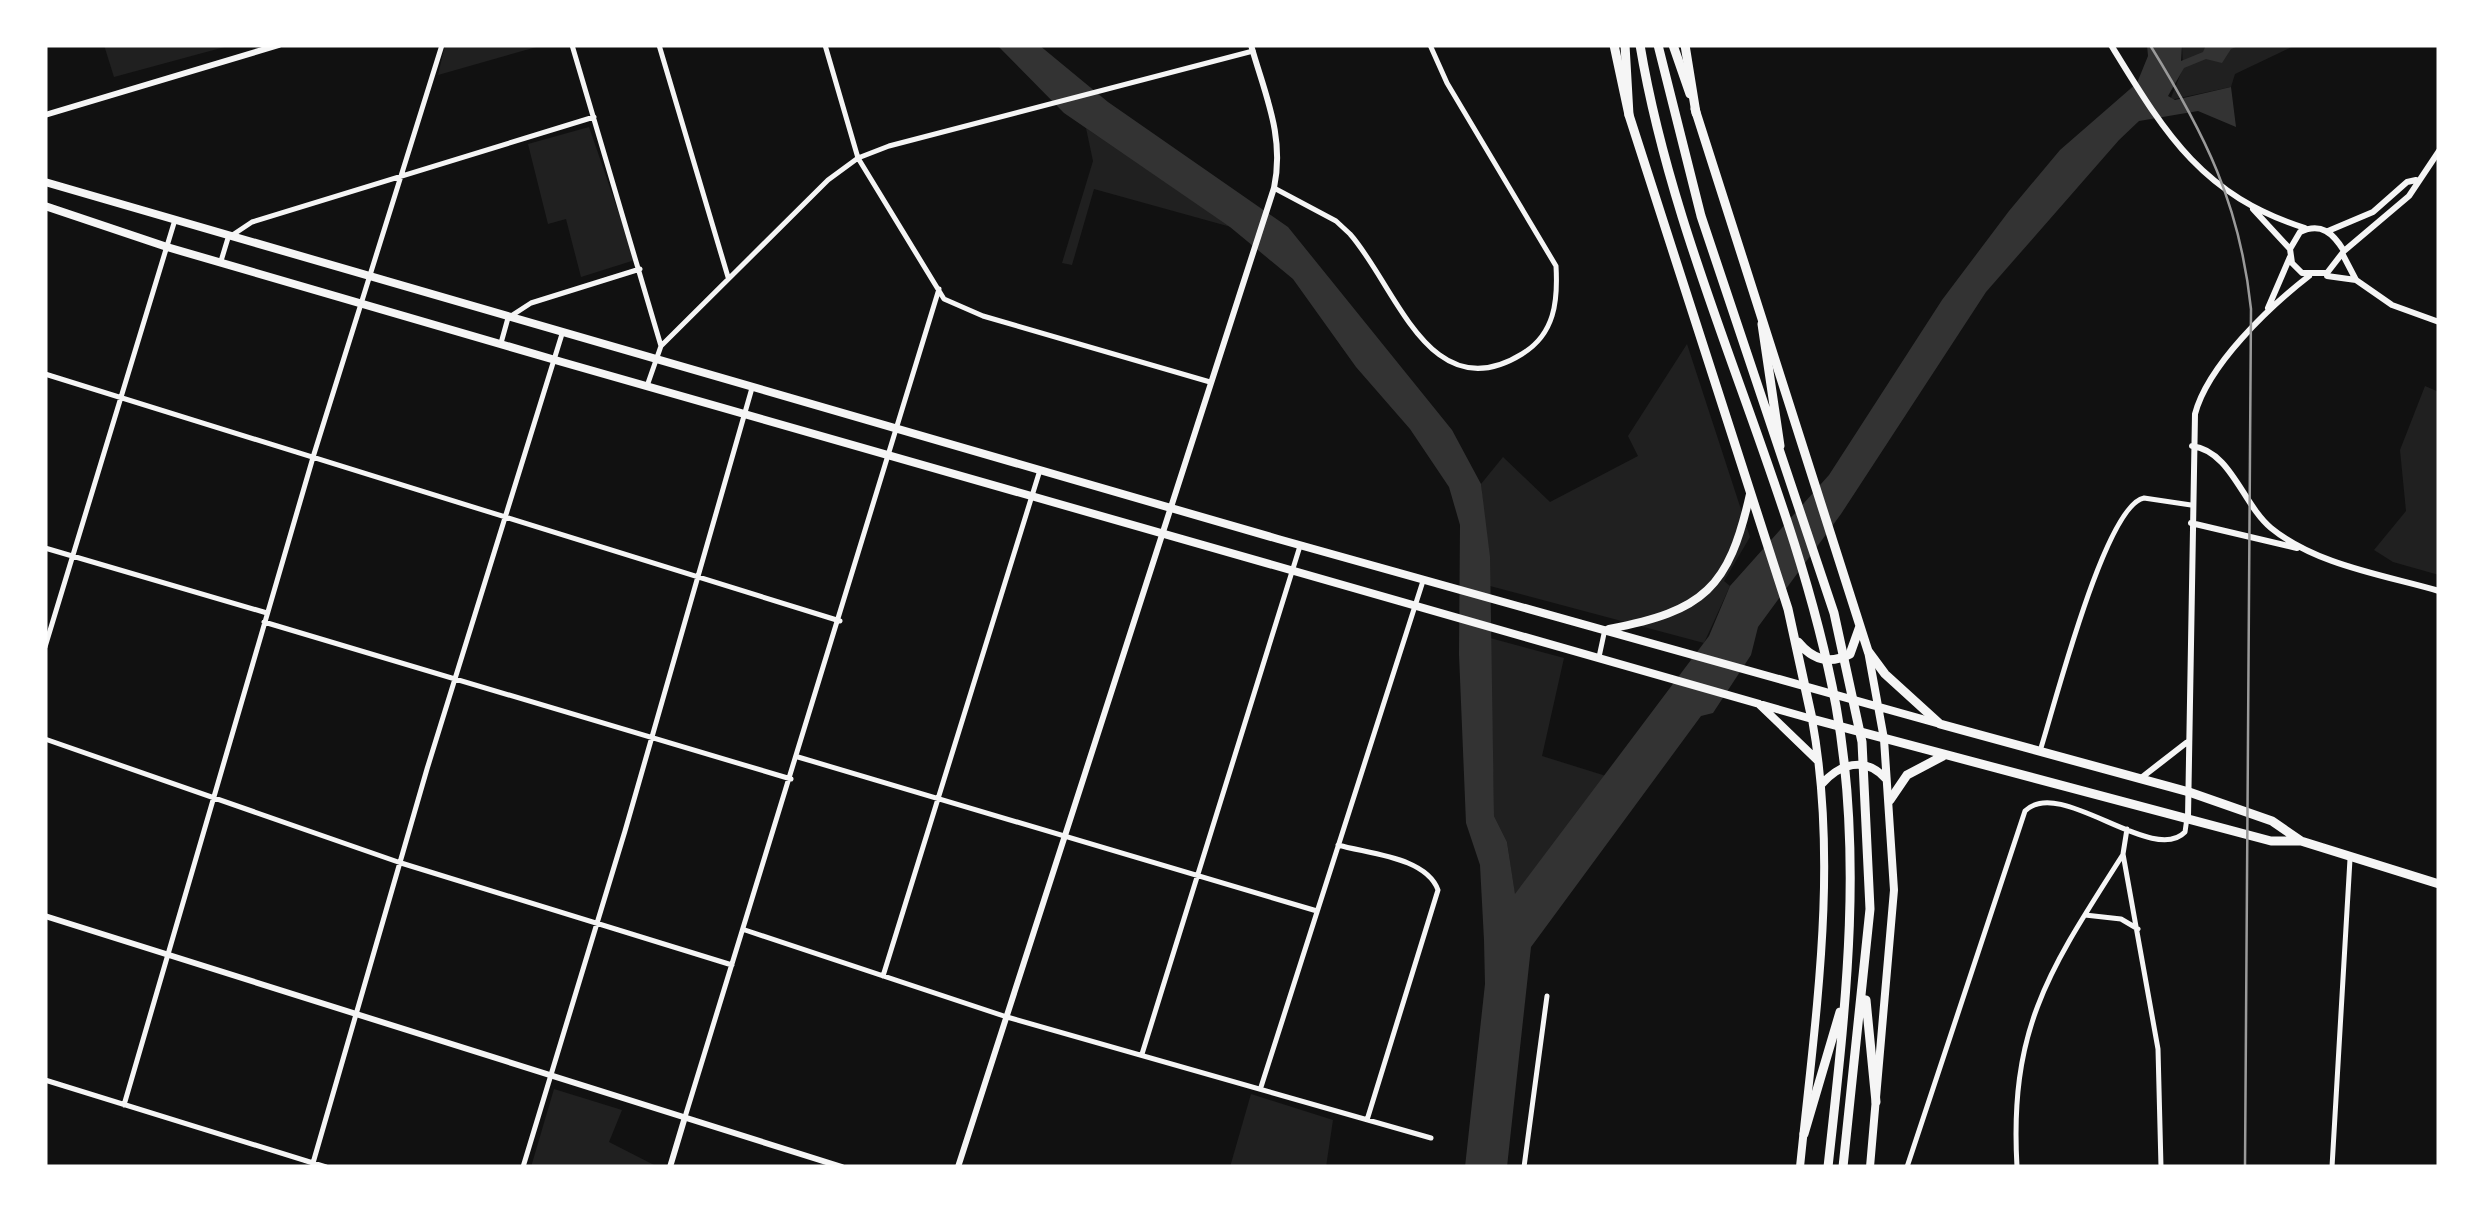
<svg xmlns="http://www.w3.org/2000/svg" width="2484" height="1212" font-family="Raleway,sans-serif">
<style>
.green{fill:#202020}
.water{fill:#333}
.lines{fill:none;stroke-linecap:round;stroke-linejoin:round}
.minor{stroke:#f5f5f5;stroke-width:5}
.tertiary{stroke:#f5f5f5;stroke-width:6}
.primary{stroke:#f5f5f5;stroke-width:8}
.trunk{stroke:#f5f5f5;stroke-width:9}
.motorway{stroke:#f5f5f5;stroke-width:9}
.rail{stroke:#9a9a9a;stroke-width:2.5}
</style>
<rect width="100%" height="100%" fill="#111"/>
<path class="green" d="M104 45H232L114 77Z
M445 45H540V46L438 75Z
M2182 45H2296L2235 74 2231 87 2170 100 2183 68Z
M589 127 635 260 581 277 566 219 548 224 528 144Z
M1086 128 1231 227 1094 189 1072 265 1062 263 1093 161Z
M1687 344 1750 537 1724 581 1730 586 1704 643 1490 586 1481 484 1503 457 1550 502 1638 456 1628 436Z
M2425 386 2439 392V575L2393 562 2374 550 2406 511 2400 450Z
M1490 638 1564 658 1542 756 1606 776 1515 896 1507 842 1494 816Z
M554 1089 622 1110 609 1142 658 1167H531Z
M1251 1094 1333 1120 1326 1167H1230Z"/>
<path class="water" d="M997 45H1039L1108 102 1288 227 1452 430 1481 484 1490 557 1494 816 1507 842 1515 894 1709 636 1730 586 1829 475 1942 300 2009 211 2060 150 2137 83 2148 56 2147 45H2182L2181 61 2203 52 2206 45H2241L2231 49 2222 63 2206 59 2184 68 2168 96 2175 100 2231 87 2236 127 2198 111 2139 121 2119 140 1986 292 1841 514 1758 627 1751 655 1713 713 1701 716 1531 947 1507 1167H1465L1485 984 1484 940 1480 865 1466 823 1459 654 1460 525 1449 487 1410 429 1356 367 1293 279 1230 227 1064 113Z"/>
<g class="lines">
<path class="minor" d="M572 45 661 346 647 386
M659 45 728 277
M825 45 858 158 944 299 983 316 1210 382
M1274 188 1336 221 1350 234C1396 286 1430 411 1522 354 1555 334 1558 301 1556 266L1447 83 1430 45
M221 261 228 238 252 222 594 117
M501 343 508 318 531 303 640 269
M661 346 828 180 858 158 889 146 1253 51
M45 374 840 621
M45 548 267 613
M264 622 791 779
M45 647 174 223
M1599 657 1605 629
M45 739 401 863 732 965
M2040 751C2054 708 2105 505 2144 498L2191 505
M798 757 1317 911
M2127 829 2123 854 2158 1049 2161 1167
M1338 845C1369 854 1426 857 1438 890L1367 1120
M2085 915 2121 919 2138 929
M745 930 1007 1017 1431 1138
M883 976 1040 470
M1142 1054 1300 546
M45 1080 326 1167
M1261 1087 1423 581
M124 1105 314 454 442 45
M685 1117 939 289
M313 1163 427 769 562 334
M523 1167 625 831 752 388
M1524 1167 1547 996
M1907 1167 2025 811C2060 776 2153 866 2185 832L2187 818
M2017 1167C2009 1027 2050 969 2122 856
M2332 1167 2350 859"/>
<path class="tertiary" d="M2111 45C2165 133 2201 195 2305 228
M45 115 279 45
M2253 209 2290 249
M2328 231 2373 212 2407 182 2416 180
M2344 251C2333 233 2321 222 2300 232L2290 249 2292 263 2302 273H2327L2344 251 2409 196 2439 151
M2343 255 2356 280
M2327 276 2356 280 2392 305 2439 322
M2268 308 2290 257
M2192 446C2231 451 2243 505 2271 528 2316 565 2384 575 2439 591
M2191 523 2297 548
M2141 778 2186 743
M2188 817 2195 414C2208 365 2269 307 2309 276
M45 916 842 1167
M670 1167 685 1117
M958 1167 1274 188C1285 136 1265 95 1251 45"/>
<path class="primary" d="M45 182 1278 539 1940 724
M45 206 167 247 562 362 1812 719C1839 867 1815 1018 1800 1167
M1609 629C1704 611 1729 588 1750 494
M1868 651 1884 739 1894 890 1870 1167
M1759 704 1817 760
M1821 785C1839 764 1865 755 1886 779"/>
<path class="trunk" d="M1625 45 1629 115 1788 609 1812 719 2271 841H2301L2439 884
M1673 45 1690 94
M1695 109 1868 651 1885 674 1940 724 2189 792 2272 821 2301 841
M1798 642C1813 660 1829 665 1850 654L1860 626
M1890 800 1907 775 1943 756"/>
<path class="motorway" d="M1614 45 1629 115
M1640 45C1678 272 1794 480 1836 706 1864 861 1845 1012 1828 1167
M1658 45 1701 216 1834 613 1862 742 1870 909 1843 1167
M1685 45 1696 113
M1762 324 1780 446
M1866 1000 1876 1102
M1804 1134 1840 1012"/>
<path class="rail" d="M2150 45C2205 134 2240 204 2251 309L2245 1167"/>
</g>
<rect width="2484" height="1212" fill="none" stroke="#ffffff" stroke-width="95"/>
</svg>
